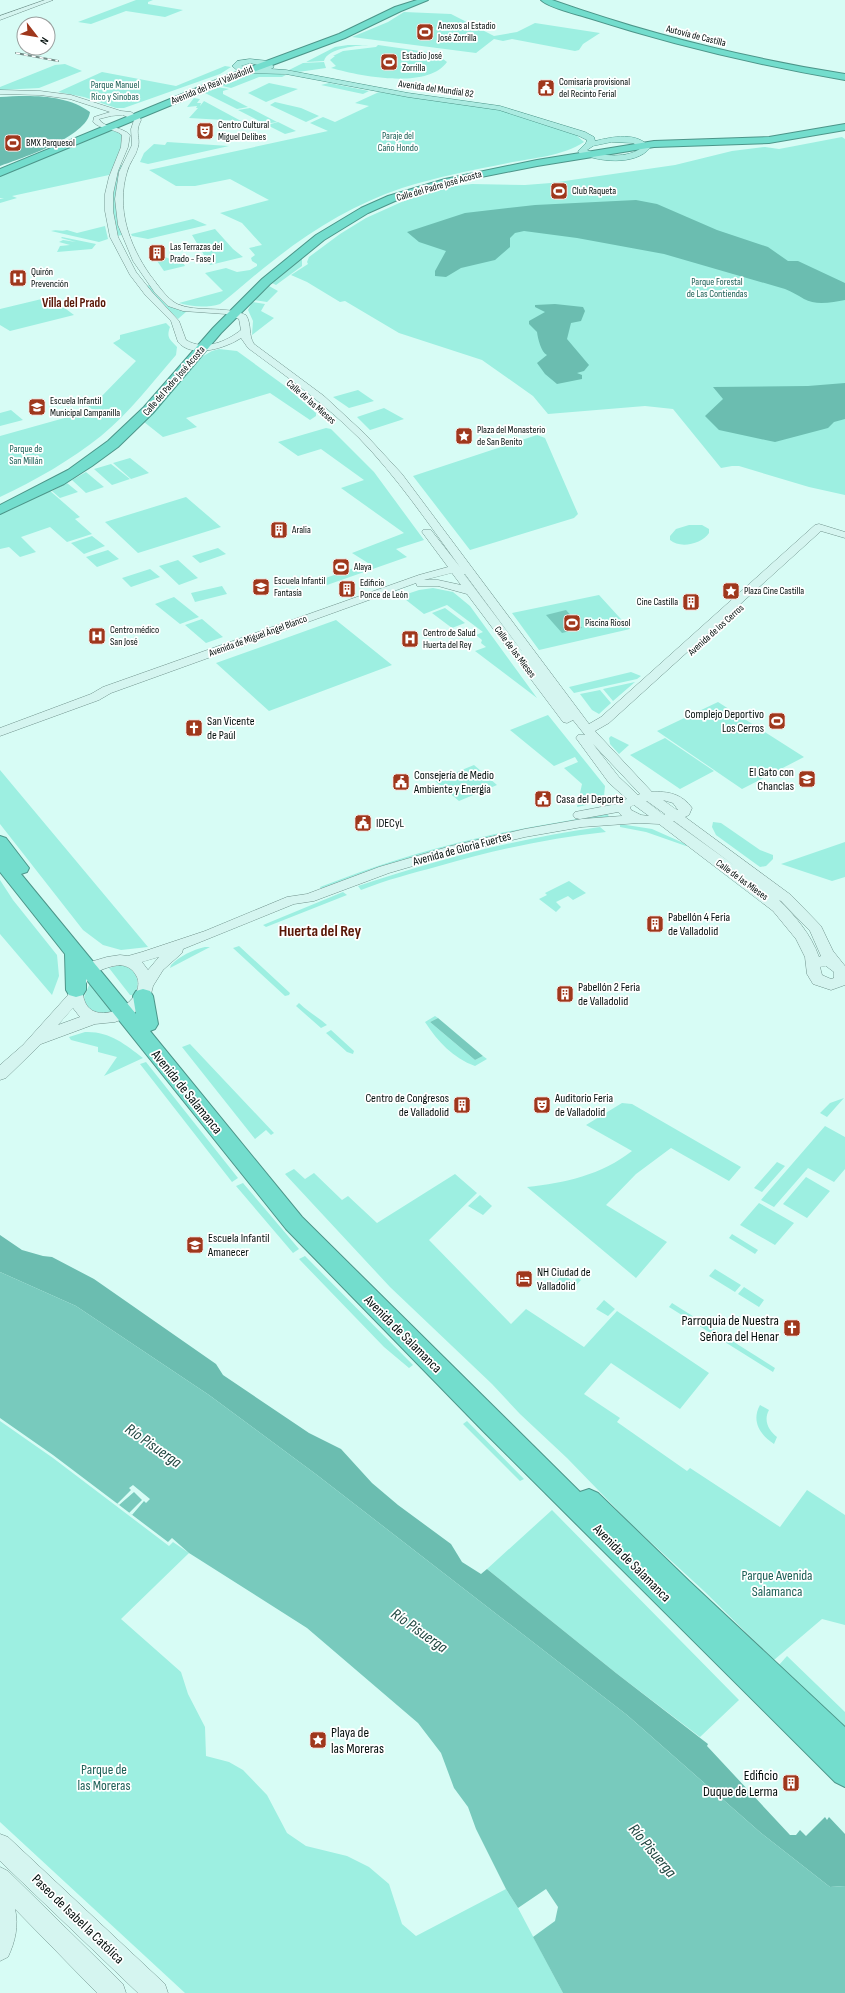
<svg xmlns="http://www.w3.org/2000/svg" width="845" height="1993" font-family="'Sofia Sans Condensed',sans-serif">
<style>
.green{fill:#9defe1}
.forest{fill:#6bbdb0}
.water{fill:#78cabd}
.pier{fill:#d7fcf5}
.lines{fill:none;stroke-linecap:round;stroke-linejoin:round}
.secondary-casing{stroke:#70928c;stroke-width:1}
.primary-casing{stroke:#4c9589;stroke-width:1}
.highway-casing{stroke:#4c9589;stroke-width:2}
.secondary{fill:#d5f5f0;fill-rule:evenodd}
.primary{fill:#abebe1;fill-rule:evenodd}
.highway{fill:#73ddcd;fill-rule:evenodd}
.rail-casing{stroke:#738b87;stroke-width:2}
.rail{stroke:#fff;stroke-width:1.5;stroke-dasharray:4;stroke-linecap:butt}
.labels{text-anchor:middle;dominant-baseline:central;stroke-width:3.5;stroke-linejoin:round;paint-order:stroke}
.far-poi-label{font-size:10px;fill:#030e0c;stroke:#fff;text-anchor:start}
.far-street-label{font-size:10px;fill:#030e0c;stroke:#fff}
.far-park-label{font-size:10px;fill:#1d6057;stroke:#fff}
.poi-label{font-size:12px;fill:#030e0c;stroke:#fff;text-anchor:start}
.street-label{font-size:12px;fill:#030e0c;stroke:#fff}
.far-district-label{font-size:13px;font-weight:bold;fill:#591706;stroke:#fff}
.near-street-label{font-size:14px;fill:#030e0c;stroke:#fff}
.near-poi-label{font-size:14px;fill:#030e0c;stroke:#fff;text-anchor:end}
.near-park-label{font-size:14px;fill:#1d6057;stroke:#fff}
.district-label{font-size:16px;font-weight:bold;fill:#591706;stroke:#fff}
.near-water-label{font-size:16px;font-style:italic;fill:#204640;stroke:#fff}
</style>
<rect width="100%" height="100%" fill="#d7fcf5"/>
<path class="green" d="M136 0H153L148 2V4L183 10 165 17 126 11 91 24 78 22Z
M404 12 451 14 494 36 517 32 535 23 600 33 583 44 579 50 575 51 512 39 503 41 494 39 476 53 352 37 388 22Z
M348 45H371C359 45 327 48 324 61L306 62 335 47Z
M378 45 434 53 441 55 439 56 447 62C427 90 360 76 331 68L336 66 330 60 335 56H333L343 51 376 47Z
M324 62 326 68 298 72 289 70 303 63Z
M65 64 82 71 39 88 0 90V87L55 65Z
M225 66 231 67 220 74 124 108H116L84 97 58 92 102 72 176 86Z
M257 73H274L286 75 282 77H259L231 88 218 85 239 77Z
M269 83 298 89 266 102 248 93Z
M329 83 369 91 363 94 321 85Z
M217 87 229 89 223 91V94L248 107 237 109 205 93V92Z
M379 92 506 111 575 134 584 142C563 156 533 158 508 163 473 170 437 177 402 188 355 204 313 229 274 260 255 274 239 290 220 304 207 308 192 307 179 303L223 291 205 273 226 268 237 272 250 270 257 266V264L252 261 251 258 255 255 249 248 262 245 242 223 220 213 269 200 230 179 195 186H176L149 170 328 131 310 123 323 117 335 122 369 106 355 103Z
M194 98 200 99 197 103H201L200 106 204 101 241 121 189 118 198 108H196L197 106 187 107Z
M275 102 301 108 319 116 306 122 270 105Z
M250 108 277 122 265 124 238 110Z
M278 122 296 131 285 134 267 125Z
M113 131 120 132 127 141 109 175 12 196 17 198 0 203V199L4 198H0V174L34 162 105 132Z
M842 137 845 139V495L809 487 739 466H732L721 468 673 409 645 406 548 414 533 396 482 360 399 333 345 301 340 302 307 282 291 275 308 264 307 262 309 257 340 234 366 218 406 200 441 188 472 184 525 185 551 183 675 165 732 151 765 147 779 149Z
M167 142 229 146 148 164 140 162 144 153 154 144 165 145Z
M119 165H123L119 226 122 235 117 236 111 200Z
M193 219 207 225 148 239 132 236 131 234Z
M105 226 108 239 99 242 51 231C57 229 61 232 67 230L77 233Z
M215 229 233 249 243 257 210 265 192 235Z
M62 237 96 244 92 249 57 252 60 246 70 245 59 242 63 240 76 242 61 238Z
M162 256 173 260 181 259 185 266 164 271 155 258Z
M302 258V266L276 285 272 283Z
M151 285 172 307 187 311 178 319 145 286Z
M269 286 278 291 267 302 254 300Z
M50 297 74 315 10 331 0 325V309Z
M252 302 265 304 261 311 274 318 252 335 253 321 248 310Z
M166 323 170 327C166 338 170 339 177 347L176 355C152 383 130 412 101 436 71 460 36 480 0 497V436L93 410 86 404 98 400 136 361 113 343 120 339V335Z
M219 349 237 351 285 386 316 413V416L310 420 270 393 186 418 197 427 163 437 144 422 200 358 212 351Z
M358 390 374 401 349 408 333 397Z
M384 408 404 419 370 430 357 417Z
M11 410 23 420 0 426V413Z
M326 428 331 429 374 472 424 540 396 549 407 557 327 585 320 580 368 563 352 553 404 533 341 488 364 480 321 449 298 456 278 442Z
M537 435 545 438 578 514 574 518 470 550 413 476Z
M130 458 149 473 131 479 113 463Z
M111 464 130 479 112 485 94 469Z
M86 472 104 487 86 493 72 480Z
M67 483 78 492 60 498 52 491Z
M49 490 80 517 75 519 92 534 67 542 50 527 21 537 36 552 20 557 9 547 0 549V514Z
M186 497 221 527 138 553 105 522Z
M689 525H702L709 529V533C702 544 680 549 670 540V536L676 529Z
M92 536 105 546 84 554 71 543Z
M218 548 226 554 200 563 192 556Z
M108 550 119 559 97 567 86 557Z
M178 560 198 578 179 585 159 566Z
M150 569 160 577 131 587 122 578Z
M222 586 227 594 195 602 191 593Z
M433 588 453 592 470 606 537 698 475 651 486 647 481 643 482 640 476 635 483 632 447 605 424 614 401 596 419 590Z
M599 595 630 629 539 650 512 613Z
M174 597 199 617 180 624 155 604Z
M445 608 465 623 452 628 432 613Z
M202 619 223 637 206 643 185 625Z
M336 620 392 665 269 711 216 663Z
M631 672 641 676 637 679 574 693 569 687Z
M635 682 613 701 603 689Z
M600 690 611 703 599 714 592 710 580 694Z
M718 702 804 757 742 789 657 731Z
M548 715 605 786 604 796 595 803 577 807 582 784 564 768 578 762 575 757 554 766 510 730Z
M611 736 629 745 619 754 610 744 609 738Z
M665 738 714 771 680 789 630 755Z
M474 765 497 785 459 801 435 781Z
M0 770 148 947 121 950 103 945 83 930 0 824Z
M607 813 609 817 547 826 322 890 320 887C372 867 424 850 478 838 520 828 564 822 607 813Z
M713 822 721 823 760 850 773 855V859L766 866 760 867 716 835 712 827Z
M620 824 652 829 688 845 686 846 646 832 620 827Z
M600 827 606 832C549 838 494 850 439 866 413 873 386 880 361 890L358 886C439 859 515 839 600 827Z
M845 842V877L832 881 781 864Z
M0 880 13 900 57 955 59 976 52 995 0 934Z
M569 881 586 893 573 900 568 896 556 902 561 907 556 912 539 899 547 895 545 893Z
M343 892 347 895 266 927 263 925Z
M239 946 290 993 289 995 285 996 233 948Z
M205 947H210L170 968 171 965C180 956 192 950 205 947Z
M120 965 132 968C138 978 140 984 134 995H130L109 968Z
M90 983 115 1012C102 1014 86 1014 84 997Z
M299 1003C308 1012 318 1017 327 1025L321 1028 296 1006Z
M435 1016 438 1018 430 1022 475 1060 483 1056 487 1059 475 1066C453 1058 438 1042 425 1022Z
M331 1030 354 1051 353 1054 347 1052 326 1033Z
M85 1032C109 1031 125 1044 143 1058L104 1076 117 1057 98 1052V1047L71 1040 69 1037Z
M190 1044 274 1133 271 1135 266 1130 255 1139 182 1047Z
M146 1062 238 1178 232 1182 140 1064Z
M844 1098 827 1117 820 1113 830 1103Z
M622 1103 632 1104 741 1167 729 1181 671 1148 636 1174 606 1205 667 1242 636 1278 527 1187C565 1183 601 1175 632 1151L586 1125Z
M825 1126 845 1137V1169L834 1182 808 1168 774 1207 761 1200Z
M777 1162 785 1166 762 1192 754 1188Z
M294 1169 305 1179 314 1173 342 1200 348 1196 377 1223 455 1174 477 1193 429 1240 511 1324 526 1309 584 1347 617 1311 709 1373 680 1409 611 1363 584 1394 620 1418 617 1422 687 1471 690 1468 780 1527 807 1490 845 1515V1625L822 1619 774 1660 704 1591 632 1525 567 1458 520 1414 492 1384 390 1287 285 1174Z
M806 1177 830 1191 807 1218 783 1204Z
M243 1183 299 1249 293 1253 236 1186Z
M480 1195 492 1206 483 1215 468 1206Z
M759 1203 794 1223 775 1245 740 1225Z
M732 1234 758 1250 755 1254 729 1238Z
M305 1256 413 1365 409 1368 384 1347 299 1259Z
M715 1269 741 1285 735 1292 709 1276Z
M563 1274 573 1282 578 1278 581 1280 571 1291 556 1282Z
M744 1287 764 1300 759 1307 738 1294Z
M604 1300 615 1309 608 1316 596 1309Z
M672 1303 775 1368 773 1372 669 1307Z
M760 1405 769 1410C763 1421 769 1431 777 1437L774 1444C760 1435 751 1421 760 1405Z
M0 1421 53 1458 169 1546 173 1542 189 1553 121 1619 181 1672 188 1694 205 1727 206 1756 229 1762 243 1770 267 1795 287 1833 306 1846 347 1856 369 1867 389 1884 402 1924 416 1936 506 1889 518 1908 563 1993H185L0 1822Z
M467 1421 524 1479 520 1481 463 1424Z
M552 1510 739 1700 700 1737 616 1673 487 1569Z
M787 1656 845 1712V1728L779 1665Z"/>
<path class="forest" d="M0 97C29 95 66 94 90 112 87 137 22 158 0 166Z
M636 200 657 204 717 230 768 247 788 261H798L845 283V300C833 302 816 306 804 299 798 295 792 292 785 289L664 254 577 238 524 231 515 233 510 238V247L495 260 461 268 446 277 435 276V271L446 251 419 242 407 232 465 213 535 205Z
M555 304 583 307 585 311 581 321 571 323 567 339 589 365 584 371 577 373 582 375V379L557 384 545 374 537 363 547 355C541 352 538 339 537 332L529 324V321L545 312 535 307V305Z
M845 383V419L834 422 828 428 775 442 719 430 705 416 723 399 713 387 808 386Z
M0 1235 22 1250 43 1256 52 1257 94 1279 216 1364 223 1375 309 1433 341 1449 372 1483 398 1505 451 1544 462 1562 481 1574 487 1569 616 1673 708 1744 707 1746 790 1835H796L800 1830 806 1836 825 1817 827 1820 829 1817 845 1834V1886L830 1887 761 1833 627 1715 317 1475 209 1395 76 1306 0 1272Z"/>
<path class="water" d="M566 610 582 628 562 633 546 615Z
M438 1018 483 1056 475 1060 430 1022Z
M0 1272 76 1306 209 1395 317 1475 627 1715 761 1833 830 1887 845 1886V1993H563L533 1937 555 1921 558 1907 546 1889 518 1908 506 1889 476 1829 468 1807 454 1788 441 1753 418 1723 307 1628 189 1553 172 1538 168 1542 53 1455 0 1418Z"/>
<path class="pier" d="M133 1485 150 1499 146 1503 144 1501 132 1515 129 1513 142 1500 134 1492 119 1505 117 1504 131 1490 129 1488Z"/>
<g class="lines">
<defs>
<path id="secondary" d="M45 0H53L0 20V16Z
M0 90 40 91 71 95 121 111 131 112 140 118 141 120C140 123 138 126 138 129 137 135 140 140 138 147 136 156 129 163 127 172 116 208 129 245 150 275 158 285 166 298 177 304 198 313 223 305 246 315 252 325 248 335 254 344L324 396 365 434 402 474 589 724 601 717 815 525 819 524 845 532V538L821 531 609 723 595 731 652 792C668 791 682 794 692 808L689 815 685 817 791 895 821 926 833 951 845 966V985L831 990 813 984 807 974 805 957 796 939 773 911 659 824 639 823 582 827 525 837 454 854 389 873 314 901 294 904 183 949 182 953 163 970 153 986 151 994 141 1008 128 1017 115 1022 95 1024 41 1044 6 1078 0 1080V1065L23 1045 68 995 71 984 76 974 90 962 107 957 120 955 128 956 142 952 205 931 287 897 307 894 379 867 451 846 525 829 582 819 622 816 618 812 580 819 575 818 573 815 575 812 580 811 617 804 619 801 627 799 609 783 576 738 578 735H585L573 720 567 723 563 722 467 594 438 586H417L416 583 111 693 99 700 0 736V728L91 694 103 687 419 575 448 567 422 532 423 530H431L460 567C428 523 397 477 359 438 325 404 286 376 248 348L241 338C226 348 192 359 178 342L171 321 146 296 130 275 110 237 105 211V194L109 177 121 147 122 135C114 128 101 130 93 122L94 117 110 112 70 99 40 95 0 94ZM123 115 134 120 131 129 132 145 119 172 115 199 118 225 133 261 155 293 168 306 183 311 226 314 239 319 241 330C226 342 204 351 186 340L179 321 152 292 136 272 118 237 113 211V194L118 171 128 147 130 135C122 126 103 128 99 119L111 116ZM452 573 461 585 438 580H424ZM464 574H465L524 654ZM593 744 640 794 638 795 619 777ZM663 800 673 803 678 810H677ZM646 801H647L665 814 664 815ZM634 805 649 816 641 815 631 810 630 807ZM673 821H674L735 866ZM779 900 781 901 810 931 821 956 819 957C811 934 795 916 779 900ZM159 957 148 970 142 962ZM120 965C128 966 133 969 137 977 148 1003 89 1033 83 995 84 975 103 967 120 965ZM826 966 834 972V978L831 979 822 975 820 967ZM73 1008 80 1017 58 1025Z
M0 1834 8 1837 165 1984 168 1993H138L0 1861Z
M0 1867 8 1871 123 1984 126 1993H97L15 1909C19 1926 15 1942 8 1957L0 1961Z"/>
<path id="primary" d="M250 59 269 61 274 67 271 69 286 70 408 93 500 106 585 132 594 137 595 141C612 137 638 131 650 148 635 166 598 162 579 153L578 151 586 143 587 140 579 136 499 110 408 97 286 74 248 73 237 70 232 66 237 61ZM250 63 265 67 253 69 241 66ZM612 142 633 143 641 148C629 158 602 157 587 150L593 146Z"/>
<path id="highway" d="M417 0H428L401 11 345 38 232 80 0 176V169L226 76 339 34 395 7Z
M541 0H552C648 34 745 58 845 74V80C758 65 673 45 589 18 577 14 549 8 541 0Z
M845 124V130L769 143 654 147 537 166 451 183 395 201 368 213 324 240 270 284 221 333 153 413 118 447 92 466 64 484 0 514V505L68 470 108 441 144 407 213 328 262 279 316 235 361 208 388 196 445 179 537 160 654 141 769 137Z
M0 836 6 838 29 868 27 872 21 874 136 1014 133 996 136 991 143 989 150 991 153 996 158 1024 155 1029 150 1031 302 1217 580 1492 589 1489 598 1493 689 1581 845 1727V1787L835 1782 484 1432 286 1229 86 979V990L83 995 76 997 69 995 66 990 65 954 0 872Z"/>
</defs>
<use href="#secondary" class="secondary-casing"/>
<use href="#primary" class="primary-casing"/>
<use href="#highway" class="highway-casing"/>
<use href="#secondary" class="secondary"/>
<use href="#primary" class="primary"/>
<use href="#highway" class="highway"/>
<defs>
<path id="rail" d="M16 53 58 61"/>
</defs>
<use href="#rail" class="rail-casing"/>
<use href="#rail" class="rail"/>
</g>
<defs>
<symbol id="stadium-square" viewBox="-11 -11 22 22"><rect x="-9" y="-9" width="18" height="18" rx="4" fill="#9f371c" stroke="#fff"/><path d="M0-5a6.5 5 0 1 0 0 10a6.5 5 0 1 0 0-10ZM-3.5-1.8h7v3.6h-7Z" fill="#fff"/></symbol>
<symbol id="civic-square" viewBox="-11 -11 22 22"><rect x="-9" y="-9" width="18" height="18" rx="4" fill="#9f371c" stroke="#fff"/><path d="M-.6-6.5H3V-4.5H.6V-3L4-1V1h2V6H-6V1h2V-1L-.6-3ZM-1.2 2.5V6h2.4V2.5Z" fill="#fff"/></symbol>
<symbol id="theatre-square" viewBox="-11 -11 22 22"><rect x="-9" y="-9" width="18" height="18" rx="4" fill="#9f371c" stroke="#fff"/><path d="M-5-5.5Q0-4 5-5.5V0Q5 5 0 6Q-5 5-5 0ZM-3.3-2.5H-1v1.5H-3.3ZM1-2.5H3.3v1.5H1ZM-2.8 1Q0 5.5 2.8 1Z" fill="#fff"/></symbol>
<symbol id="building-square" viewBox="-11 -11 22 22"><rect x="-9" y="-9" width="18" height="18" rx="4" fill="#9f371c" stroke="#fff"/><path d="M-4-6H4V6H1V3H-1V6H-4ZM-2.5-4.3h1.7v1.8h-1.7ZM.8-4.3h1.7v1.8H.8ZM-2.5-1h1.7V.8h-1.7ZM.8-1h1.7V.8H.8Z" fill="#fff"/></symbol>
<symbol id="hospital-square" viewBox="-11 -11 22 22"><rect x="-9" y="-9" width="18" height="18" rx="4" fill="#9f371c" stroke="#fff"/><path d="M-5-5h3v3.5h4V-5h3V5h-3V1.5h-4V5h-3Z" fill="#fff"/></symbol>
<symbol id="school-square" viewBox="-11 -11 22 22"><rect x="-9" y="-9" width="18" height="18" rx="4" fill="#9f371c" stroke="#fff"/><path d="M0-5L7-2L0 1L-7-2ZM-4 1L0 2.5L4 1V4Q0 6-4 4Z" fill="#fff"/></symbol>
<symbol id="sight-square" viewBox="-11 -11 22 22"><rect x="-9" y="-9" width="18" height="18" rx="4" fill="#9f371c" stroke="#fff"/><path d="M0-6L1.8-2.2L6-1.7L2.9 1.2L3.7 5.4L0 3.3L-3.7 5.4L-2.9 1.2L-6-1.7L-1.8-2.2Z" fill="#fff"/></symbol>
<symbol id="church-square" viewBox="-11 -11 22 22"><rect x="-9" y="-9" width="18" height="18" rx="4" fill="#9f371c" stroke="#fff"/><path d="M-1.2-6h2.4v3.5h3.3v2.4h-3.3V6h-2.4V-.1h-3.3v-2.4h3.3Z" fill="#fff"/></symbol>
<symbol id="hotel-square" viewBox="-11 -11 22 22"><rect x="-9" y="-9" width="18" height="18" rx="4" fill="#9f371c" stroke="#fff"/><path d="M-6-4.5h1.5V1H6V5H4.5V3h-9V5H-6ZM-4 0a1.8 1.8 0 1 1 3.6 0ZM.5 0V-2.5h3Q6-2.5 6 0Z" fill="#fff"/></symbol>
</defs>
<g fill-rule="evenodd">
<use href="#stadium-square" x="415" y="22" width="20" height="20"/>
<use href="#stadium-square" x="379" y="52" width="20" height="20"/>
<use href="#civic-square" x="536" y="78" width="20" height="20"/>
<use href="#theatre-square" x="195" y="121" width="20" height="20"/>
<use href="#stadium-square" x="3" y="133" width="20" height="20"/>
<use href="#stadium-square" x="549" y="181" width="20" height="20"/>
<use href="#building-square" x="147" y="243" width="20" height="20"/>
<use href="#hospital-square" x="8" y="268" width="20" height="20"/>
<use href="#school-square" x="27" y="397" width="20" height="20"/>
<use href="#sight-square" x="454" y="426" width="20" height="20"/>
<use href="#building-square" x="269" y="520" width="20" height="20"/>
<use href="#stadium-square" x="331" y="557" width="20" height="20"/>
<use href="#school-square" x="251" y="577" width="20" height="20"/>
<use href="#building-square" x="337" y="579" width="20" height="20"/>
<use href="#sight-square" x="721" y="581" width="20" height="20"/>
<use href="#building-square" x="681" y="592" width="20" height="20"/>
<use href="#stadium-square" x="562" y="613" width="20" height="20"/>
<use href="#hospital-square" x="87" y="626" width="20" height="20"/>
<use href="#hospital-square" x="400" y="629" width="20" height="20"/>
<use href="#stadium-square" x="767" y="711" width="20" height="20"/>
<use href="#church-square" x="184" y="718" width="20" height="20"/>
<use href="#school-square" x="797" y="769" width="20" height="20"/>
<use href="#civic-square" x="391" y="772" width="20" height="20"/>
<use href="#civic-square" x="533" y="789" width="20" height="20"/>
<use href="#civic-square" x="353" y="813" width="20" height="20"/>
<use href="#building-square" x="645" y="914" width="20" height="20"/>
<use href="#building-square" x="555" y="984" width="20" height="20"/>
<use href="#building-square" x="452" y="1095" width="20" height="20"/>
<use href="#theatre-square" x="532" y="1095" width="20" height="20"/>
<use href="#school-square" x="185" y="1235" width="20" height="20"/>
<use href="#hotel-square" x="514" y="1269" width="20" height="20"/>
<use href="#church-square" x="782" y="1318" width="20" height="20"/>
<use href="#sight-square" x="308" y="1730" width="20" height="20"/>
<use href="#building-square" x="781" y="1773" width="20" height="20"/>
</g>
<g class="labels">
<g class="far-poi-label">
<text x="438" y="26">Anexos al Estadio<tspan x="438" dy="12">José Zorrilla</tspan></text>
<text x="402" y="56">Estadio José<tspan x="402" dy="12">Zorrilla</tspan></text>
<text x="559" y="82">Comisaría provisional<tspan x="559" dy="12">del Recinto Ferial</tspan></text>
<text x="218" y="125">Centro Cultural<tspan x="218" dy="12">Miguel Delibes</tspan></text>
<text x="26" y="143">BMX Parquesol</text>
<text x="572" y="191">Club Raqueta</text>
<text x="170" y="247">Las Terrazas del<tspan x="170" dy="12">Prado - Fase I</tspan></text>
<text x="31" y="272">Quirón<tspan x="31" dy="12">Prevención</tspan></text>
<text x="50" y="401">Escuela Infantil<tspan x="50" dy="12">Municipal Campanilla</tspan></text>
<text x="477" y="430">Plaza del Monasterio<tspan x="477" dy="12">de San Benito</tspan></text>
<text x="292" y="530">Aralia</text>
<text x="354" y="567">Alaya</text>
<text x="274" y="581">Escuela Infantil<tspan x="274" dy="12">Fantasía</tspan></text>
<text x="360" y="583">Edificio<tspan x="360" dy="12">Ponce de León</tspan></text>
<text x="744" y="591">Plaza Cine Castilla</text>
<text x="678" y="602" text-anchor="end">Cine Castilla</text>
<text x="585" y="623">Piscina Riosol</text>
<text x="110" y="630">Centro médico<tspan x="110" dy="12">San José</tspan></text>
<text x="423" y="633">Centro de Salud<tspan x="423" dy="12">Huerta del Rey</tspan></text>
</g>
<g class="far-street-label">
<text transform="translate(696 36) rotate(14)">Autovía de Castilla</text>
<text transform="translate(212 85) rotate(-22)">Avenida del Real Valladolid</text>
<text transform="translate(436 89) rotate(8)">Avenida del Mundial 82</text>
<text transform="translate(439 186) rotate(-16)">Calle del Padre José Acosta</text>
<text transform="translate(174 381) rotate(-49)">Calle del Padre José Acosta</text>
<text transform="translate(311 402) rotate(41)">Calle de las Mieses</text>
<text transform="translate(716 630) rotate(-42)">Avenida de los Cerros</text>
<text transform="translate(258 636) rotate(-20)">Avenida de Miguel Ángel Blanco</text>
<text transform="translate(515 652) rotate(53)">Calle de las Mieses</text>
<text transform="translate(742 880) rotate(36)">Calle de las Mieses</text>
</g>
<g class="far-park-label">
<text x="115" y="85">Parque Manuel<tspan x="115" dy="12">Rico y Sinobas</tspan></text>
<text x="398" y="136">Paraje del<tspan x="398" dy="12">Caño Hondo</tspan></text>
<text x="717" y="282">Parque Forestal<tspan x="717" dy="12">de Las Contiendas</tspan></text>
<text x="26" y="449">Parque de<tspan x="26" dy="12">San Millán</tspan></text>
</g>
<g class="poi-label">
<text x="764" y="714" text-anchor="end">Complejo Deportivo<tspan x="764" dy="14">Los Cerros</tspan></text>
<text x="207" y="721">San Vicente<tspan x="207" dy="14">de Paúl</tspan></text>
<text x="794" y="772" text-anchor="end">El Gato con<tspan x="794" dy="14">Chanclas</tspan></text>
<text x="414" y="775">Consejería de Medio<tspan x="414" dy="14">Ambiente y Energía</tspan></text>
<text x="556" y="799">Casa del Deporte</text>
<text x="376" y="823">IDECyL</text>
<text x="668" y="917">Pabellón 4 Feria<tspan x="668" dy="14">de Valladolid</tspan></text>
<text x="578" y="987">Pabellón 2 Feria<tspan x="578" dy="14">de Valladolid</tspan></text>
<text x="449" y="1098" text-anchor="end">Centro de Congresos<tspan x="449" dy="14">de Valladolid</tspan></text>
<text x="555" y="1098">Auditorio Feria<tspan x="555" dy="14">de Valladolid</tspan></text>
<text x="208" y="1238">Escuela Infantil<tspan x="208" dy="14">Amanecer</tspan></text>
<text x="537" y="1272">NH Ciudad de<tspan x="537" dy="14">Valladolid</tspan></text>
</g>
<g class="street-label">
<text transform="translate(462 849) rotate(-15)">Avenida de Gloria Fuertes</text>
</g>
<g class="far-district-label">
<text x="74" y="303">Villa del Prado</text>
</g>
<g class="near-street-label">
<text transform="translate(187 1092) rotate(51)">Avenida de Salamanca</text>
<text transform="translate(403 1334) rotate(45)">Avenida de Salamanca</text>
<text transform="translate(632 1563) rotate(45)">Avenida de Salamanca</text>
<text transform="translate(78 1919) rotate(44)">Paseo de Isabel la Católica</text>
</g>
<g class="near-poi-label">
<text x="779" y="1320">Parroquia de Nuestra<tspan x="779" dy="16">Señora del Henar</tspan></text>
<text x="331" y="1732" text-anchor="start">Playa de<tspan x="331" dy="16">las Moreras</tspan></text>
<text x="778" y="1775">Edificio<tspan x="778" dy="16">Duque de Lerma</tspan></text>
</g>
<g class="near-park-label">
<text x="777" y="1575">Parque Avenida<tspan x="777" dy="16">Salamanca</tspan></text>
<text x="104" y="1769">Parque de<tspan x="104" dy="16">las Moreras</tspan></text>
</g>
<g class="district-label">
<text x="320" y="931">Huerta del Rey</text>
</g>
<g class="near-water-label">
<text transform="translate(153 1446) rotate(35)">Río Pisuerga</text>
<text transform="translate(419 1631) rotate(35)">Río Pisuerga</text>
<text transform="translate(652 1851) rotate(50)">Río Pisuerga</text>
</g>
</g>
<g transform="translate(36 36) rotate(121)"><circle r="19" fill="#ffffff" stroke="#9a9f9e"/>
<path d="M0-3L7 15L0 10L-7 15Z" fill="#9f371c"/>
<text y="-6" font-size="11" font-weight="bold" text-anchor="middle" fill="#030e0c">N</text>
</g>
</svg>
